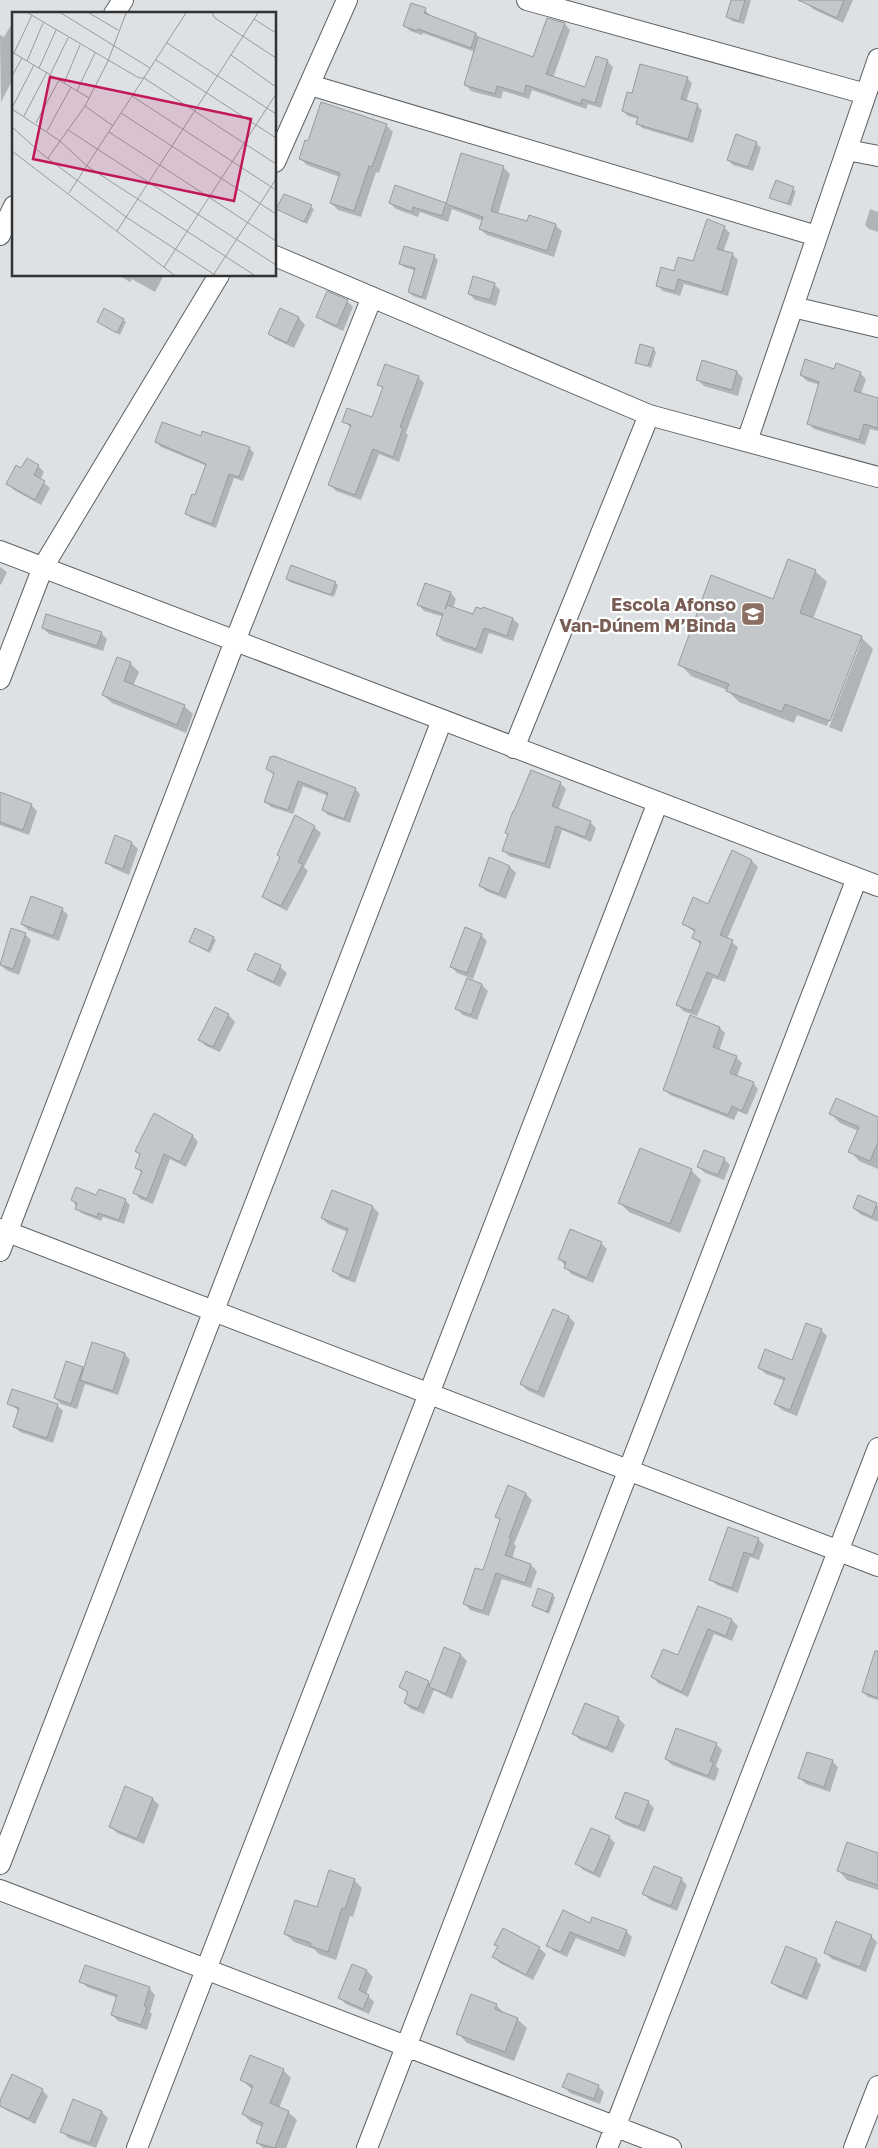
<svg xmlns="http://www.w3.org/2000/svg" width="878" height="2148" font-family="'Golos Text',sans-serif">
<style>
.shadow{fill:#0003}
.building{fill:#c3c7ca;stroke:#979b9e}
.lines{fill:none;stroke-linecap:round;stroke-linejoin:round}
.street-casing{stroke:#5d6063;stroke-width:22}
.street{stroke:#fff;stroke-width:20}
.labels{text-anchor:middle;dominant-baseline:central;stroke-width:4.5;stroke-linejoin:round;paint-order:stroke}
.education-label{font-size:18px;font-weight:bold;fill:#785e54;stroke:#fff;text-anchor:end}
.inset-road{fill:none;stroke:#989b9d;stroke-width:1}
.view{fill:#c2185b;fill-opacity:0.15;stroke:#c2185b;stroke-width:2.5}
.inset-edge{fill:none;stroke:#303233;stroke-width:2.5}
</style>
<rect width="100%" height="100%" fill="#dde1e4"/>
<path class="shadow" d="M732 0H751L744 24 732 21 727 16Z
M808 0H853L843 23 813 9 807 3Z
M425 10 430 15 429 17 476 34 481 39 533 59 548 19 565 24 570 30 553 78 586 89 607 61 613 67 601 108 588 104 586 109 532 90 529 99 503 91 501 99 471 91 466 85 475 52 423 33 422 35 410 31 405 26Z
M14 20V77L1 102 0 35 4 37Z
M687 78 692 83 686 102 697 105 702 110 693 143 642 128 638 123 639 119 628 116 623 111 633 95Z
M386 125 393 132 379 173 376 172 361 217 338 210 331 203 340 177 307 165 300 158Z
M756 143 761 148 753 171 733 165 728 160Z
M462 155 503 167 510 174 498 214 528 223 555 225 562 231 554 257 487 235 480 229 483 221 452 209 448 222 420 212 418 217 396 209 390 203 447 206Z
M776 182 796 191 791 206 771 198Z
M284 195 314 209 307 224 281 211Z
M870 209 878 212V232L869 229 865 225Z
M724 227 730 233 723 252 732 254 738 260 728 296 684 284 680 296 663 291 657 285 693 263Z
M434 256 438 260 426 300 413 296 409 292 416 271 404 267 400 263Z
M118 275H164L155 292 132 279 130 282Z
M494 284 500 290 496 306 475 300 469 294Z
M347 301 353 307 343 331 324 322 318 316Z
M105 309 126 322 120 335 98 321Z
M280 310 299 318 305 325 294 348 275 339 269 333Z
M653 349 656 352 651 368 636 362Z
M837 364 861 374 866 379 861 394 878 399V431L870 429 865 445 814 429 808 423 820 385 807 381 801 375 834 371Z
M737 372 743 378 738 396 704 386 698 380Z
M418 377 424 383 406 433 408 435 399 462 379 454 361 500 336 491 330 485 351 428 344 421 373 419 384 389 379 384Z
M201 437 249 448 254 453 243 481 234 478 216 528 191 518 186 513 196 497 207 466 161 447 156 442Z
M38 466 44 472 40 480 50 488 41 505 14 490 8 484 22 470Z
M0 567 7 572 1 585 0 584Z
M815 571 827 582 813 619 861 637 873 649 842 732 829 727 861 642H858L827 726 797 715 794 723 739 702 727 690 691 676 680 664Z
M287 579 335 583 338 585 334 597 290 582Z
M426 584 451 593 456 599 453 608 474 616 483 611 484 608 513 619 519 624 513 641 489 633 482 654 443 641 437 635 444 617 424 611 419 605Z
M43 628 101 633 107 639 103 651 49 634Z
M130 663 139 672 133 686 184 706 193 714 186 733 112 703 103 695Z
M267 769 355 789 360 794 350 823 328 815 323 810 328 796 303 786 293 814 271 807 265 801 274 775Z
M560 783 566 789 558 810 590 822 596 828 591 842 562 830 550 869 509 856 503 850 509 835Z
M0 793 31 805 37 811 29 835 0 825Z
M314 827 321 833 304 867 308 871 287 911 270 902 264 896 281 858 278 855Z
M132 843 138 849 129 875 113 868 107 862Z
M752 861 758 867 727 939 738 947 725 982 713 978 697 1016 683 1011 677 1004 701 945 694 938 696 933 684 924 709 905Z
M510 867 516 873 506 899 486 891 480 885Z
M62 909 68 915 59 941 28 930 22 924Z
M12 930 25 934 31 940 19 975 6 970 0 964Z
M481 935 487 941 473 979 457 973 451 966Z
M213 938 216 940 210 953 190 942Z
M255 955 280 967 287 973 280 987 255 975 249 969Z
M467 980 482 985 488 991 477 1020 463 1015 457 1009Z
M215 1009 229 1015 235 1022 220 1052 206 1046 200 1040Z
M720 1028 725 1033 719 1051 736 1057 742 1063 737 1077 753 1083 758 1089 747 1115 738 1111 734 1120 670 1095 664 1089Z
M831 1114 878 1118V1169L859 1161 850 1151 858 1131 840 1123Z
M154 1115 193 1136 198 1142 186 1167 170 1159 153 1204 140 1199 135 1193 142 1173 136 1167 141 1155 137 1151Z
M724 1159 730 1165 724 1180 705 1173 699 1167Z
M691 1170 701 1180 680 1233 629 1212 619 1202Z
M332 1191 373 1207 379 1213 355 1283 340 1277 334 1271 348 1232 328 1224 322 1218Z
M97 1197 125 1200 130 1205 124 1224 103 1217 101 1221 81 1213 72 1200Z
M858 1197 878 1206V1222L860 1214 854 1208Z
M601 1243 607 1249 593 1283 571 1274 560 1259Z
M553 1310 569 1317 575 1323 544 1398 527 1390 521 1384Z
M821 1330 827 1336 797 1416 782 1410 776 1404 785 1381 766 1374 759 1368 792 1361Z
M125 1354 130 1360 118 1395 85 1384 77 1409 61 1404 55 1398 82 1368 84 1370Z
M8 1403 57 1405 63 1411 53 1443 20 1432 14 1426 19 1411Z
M508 1487 526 1494 532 1500 514 1544 516 1546 512 1559 531 1565 537 1571 531 1588 502 1579 489 1616 470 1610 464 1603 483 1572 501 1521 497 1517Z
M758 1539 764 1545 759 1560 750 1557 738 1593 717 1585 711 1579Z
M553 1595 555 1598 549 1614 533 1606Z
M699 1608 732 1620 738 1626 732 1641 714 1634 688 1697 658 1683 652 1676 679 1657Z
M461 1655 467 1661 452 1699 434 1690 424 1714 411 1709 405 1703 409 1694 401 1687 407 1672 431 1684Z
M878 1671V1700L868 1697 863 1692Z
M585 1705 618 1718 625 1725 613 1753 580 1740 574 1734Z
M716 1744 722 1750 716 1766 719 1769 715 1781 672 1765 666 1759Z
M832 1761 838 1767 830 1792 806 1784 800 1778Z
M153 1799 159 1805 144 1844 117 1833 111 1827Z
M648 1802 654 1808 645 1832 623 1824 616 1818Z
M609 1837 615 1843 600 1878 583 1870 577 1864Z
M878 1854V1890L847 1880 838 1870Z
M681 1879 687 1885 677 1911 650 1900 644 1894Z
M354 1880 362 1888 353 1917 350 1916 336 1960 319 1954 314 1949 294 1942 285 1934Z
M564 1912 591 1925 626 1931 632 1937 625 1957 576 1938 567 1957 554 1951 548 1945Z
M503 1930 539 1948 546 1954 533 1980 500 1963 494 1957 499 1947 496 1944Z
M871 1936 877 1942 866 1972 832 1959 826 1953Z
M816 1960 821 1965 807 2000 778 1988 773 1983Z
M367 1971 373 1977 366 1994 374 2002 369 2014 346 2004 340 1998Z
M81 1981 149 1988 155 1995 150 2012 152 2014 147 2030 118 2021 112 2015 118 1998 87 1987Z
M496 2005 506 2015 517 2019 527 2028 514 2061 467 2043 458 2033Z
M283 2070 291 2078 279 2108 288 2112 297 2120 286 2148H263L257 2142 263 2127 251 2122 243 2114 253 2090 242 2080Z
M598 2086 604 2092 600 2104 570 2093 564 2087Z
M42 2090 48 2096 35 2124 6 2110 0 2105Z
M102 2112 108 2118 96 2148 68 2138 62 2131Z"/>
<path class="building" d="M731 0H745L739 21 726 17Z
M798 0H844L837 18Z
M411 3 426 8 424 13 476 33 471 48 418 29 417 31 403 26Z
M547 18 565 23 546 74 585 87 596 56 608 60 595 103 582 99 581 104 526 85 524 94 497 86 495 94 464 85 478 37 533 57Z
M640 64 688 77 681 99 698 104 688 139 636 124 638 117 622 111 627 92 632 93Z
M321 102 387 124 372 167 369 166 354 211 330 203 340 173 299 159 305 140 308 141Z
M736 134 757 142 748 167 727 160Z
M461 153 504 166 491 211 527 221 529 215 556 224 547 251 479 229 483 217 446 204Z
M776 180 794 187 788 204 769 198Z
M395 185 446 203 442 216 413 207 412 212 389 203Z
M284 194 312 205 304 222 276 209Z
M707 219 725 226 717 249 733 253 722 292 678 279 675 291 656 286 661 267 674 271 678 257 693 261Z
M404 246 435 255 422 297 408 292 415 268 399 264Z
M473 276 495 283 490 300 468 294Z
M327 291 348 300 337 326 316 317Z
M104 308 124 319 117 333 97 322Z
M280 308 299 317 287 343 268 334Z
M640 344 654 348 648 366 635 363Z
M805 359 834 369 836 363 861 372 854 391 878 398V428L864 424 859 440 807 424 819 382 800 375Z
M702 360 737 371 732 390 696 380Z
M385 364 419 376 400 427 403 428 393 457 373 449 355 495 328 485 351 425 342 422 347 408 372 417 383 387 377 385Z
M162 422 201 436 202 431 250 447 239 477 229 474 212 524 185 514 192 494 195 495 206 464 155 442Z
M27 458 39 465 34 475 45 481 35 500 6 484 16 465 21 468Z
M788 559 816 570 800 613 862 636 830 721 785 704 782 712 726 691 729 684 678 665 711 575 773 599Z
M291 565 336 582 331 595 286 579Z
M425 583 451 592 445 609 447 605 473 614 476 607 482 609 483 607 513 618 507 636 484 628 476 649 436 635 443 614 417 605Z
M46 614 102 632 97 646 42 628Z
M117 657 131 662 124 681 185 705 177 725 102 695Z
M274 756 356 788 344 819 322 810 328 793 298 781 288 810 264 802 274 773 266 769 270 757Z
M531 770 561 782 552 806 591 821 585 837 556 826 545 864 502 851 508 834 505 833 513 811H514Z
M0 792 32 804 23 830 0 822Z
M295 815 315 826 298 862 303 864 281 906 262 897 280 857 277 855Z
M115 835 132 842 123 869 105 863Z
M732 850 752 860 720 935 733 940 718 977 707 972 691 1011 676 1005 701 942 692 938 695 930 682 924 693 897 708 904Z
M489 857 510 866 499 894 479 886Z
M31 896 63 908 53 936 21 924Z
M465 927 482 934 467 973 450 967Z
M11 928 26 933 13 969 0 965Z
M195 928 214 937 208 951 189 942Z
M255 953 281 965 274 982 247 970Z
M467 978 482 984 471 1015 455 1009Z
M215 1007 229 1014 213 1047 198 1040Z
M690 1015 720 1027 713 1047 737 1056 730 1073 754 1082 742 1111 732 1106 728 1115 663 1090Z
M836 1098 878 1117V1142L870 1161 848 1152 859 1127 829 1114Z
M154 1113 193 1135 180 1162 164 1154 147 1199 133 1193 142 1171 135 1168 140 1154 135 1151Z
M640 1148 692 1169 670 1224 618 1203Z
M704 1150 725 1158 718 1175 697 1167Z
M76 1187 96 1195 99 1189 126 1199 119 1220 98 1213 97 1217 75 1209 77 1203 71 1200Z
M332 1190 373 1206 349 1278 332 1271 348 1229 321 1218Z
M858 1195 877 1203 872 1217 853 1208Z
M570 1229 602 1242 587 1278 564 1268 566 1262 558 1259Z
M553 1309 569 1316 538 1392 520 1384Z
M806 1323 822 1329 790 1410 774 1404 785 1378 758 1368 765 1349 792 1360Z
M92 1342 125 1353 113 1391 80 1380Z
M66 1361 83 1367 71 1404 54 1398Z
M12 1389 58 1404 47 1438 13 1427 19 1408 7 1404Z
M508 1485 526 1493 509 1538 511 1539 505 1555 531 1564 525 1583 496 1573 483 1611 463 1604 475 1568 483 1570 500 1519 495 1517Z
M728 1527 759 1538 753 1555 744 1552 732 1588 709 1580Z
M538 1588 553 1594 547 1612 532 1606Z
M698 1606 732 1619 726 1636 708 1629 682 1692 651 1677 663 1649 678 1655Z
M444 1647 461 1654 446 1694 429 1687Z
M875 1651H878V1698L862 1692Z
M406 1671 429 1681 418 1709 404 1703 408 1692 399 1687Z
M585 1703 619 1717 607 1748 572 1734Z
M676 1728 717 1743 710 1761 714 1762 708 1776 665 1759Z
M807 1752 833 1760 824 1787 798 1778Z
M125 1786 153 1798 137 1839 109 1827Z
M625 1792 649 1801 639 1827 615 1818Z
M591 1828 610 1836 594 1873 575 1864Z
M847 1842 878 1853V1885L837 1871Z
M654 1866 682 1878 671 1906 642 1894Z
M329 1870 355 1879 345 1909 342 1908 328 1952 310 1946 311 1943 284 1934 295 1900 317 1907Z
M563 1910 590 1923 592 1917 627 1930 619 1951 570 1932 561 1952 546 1946Z
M836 1921 872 1935 860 1967 824 1953Z
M503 1928 540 1947 526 1975 492 1957 498 1946 494 1945Z
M786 1946 817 1959 802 1996 771 1983Z
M352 1964 367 1970 359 1990 369 1995 363 2009 338 1998Z
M85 1965 150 1987 144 2006 147 2007 141 2025 111 2015 117 1995 79 1982Z
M471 1994 497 2004 495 2009 518 2018 505 2052 456 2034Z
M250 2055 284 2069 270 2103 289 2111 275 2148 256 2143 263 2123 242 2114 253 2086 240 2080Z
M568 2073 599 2085 594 2099 562 2087Z
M12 2074 43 2089 29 2119 0 2106V2100Z
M73 2099 102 2111 90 2143 60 2132Z"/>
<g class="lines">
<defs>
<path id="street" d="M527 0 866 94
M114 14 123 0
M310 85 817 236
M847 150 878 156
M275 162 347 0
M0 235 14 206
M275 256 649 415 878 477
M793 307 878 327
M747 441 878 59
M0 551 878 886
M0 679 43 567 219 275
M514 748 649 415
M0 1229 878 1566
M0 1251 235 641 372 297
M0 1864 442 720
M0 1890 671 2148
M137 2148 658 802
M367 2148 857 878
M607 2148 878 1448
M854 2148 878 2086"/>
</defs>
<use href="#street" class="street-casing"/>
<use href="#street" class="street"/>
</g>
<defs>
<symbol id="school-square" viewBox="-11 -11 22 22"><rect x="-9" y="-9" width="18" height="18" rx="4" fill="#8d6e63" stroke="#fff"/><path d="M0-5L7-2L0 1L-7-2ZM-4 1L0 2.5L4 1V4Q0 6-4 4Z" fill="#fff"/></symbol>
</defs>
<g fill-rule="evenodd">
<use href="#school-square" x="739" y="600" width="28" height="28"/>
</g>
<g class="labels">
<g class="education-label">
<text x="736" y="604">Escola Afonso<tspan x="736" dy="21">Van-Dúnem M’Binda</tspan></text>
</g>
</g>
<g transform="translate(12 12)">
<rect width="264" height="264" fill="#dde1e4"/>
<path class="inset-road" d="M16 1 127 66H132L264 152M49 1 138 56M77 1 106 18M200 1 203 6 264 46M242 7 264 21M155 31 264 102M0 40 77 86M2 41 20 3M219 43 264 75M144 48 264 126M15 49 31 11M27 56 44 18M38 63 56 26M0 64 10 46M52 71 68 33M65 79 83 41M120 84 264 178M73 94 101 114M0 96 22 53M0 97 48 129 75 154 242 263M109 101 264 202M12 104 35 60M24 111 47 68M0 115 30 142 114 205 203 263M56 118 264 253M35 119 59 75M97 120 264 229M0 139 162 263M36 146 73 94 96 49 114 1M57 181 174 1M105 219 246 1M152 255 264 82M202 262 264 167"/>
<path class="view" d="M38 65 239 107 222 189 21 147Z"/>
<rect width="264" height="264" class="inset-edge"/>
</g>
</svg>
